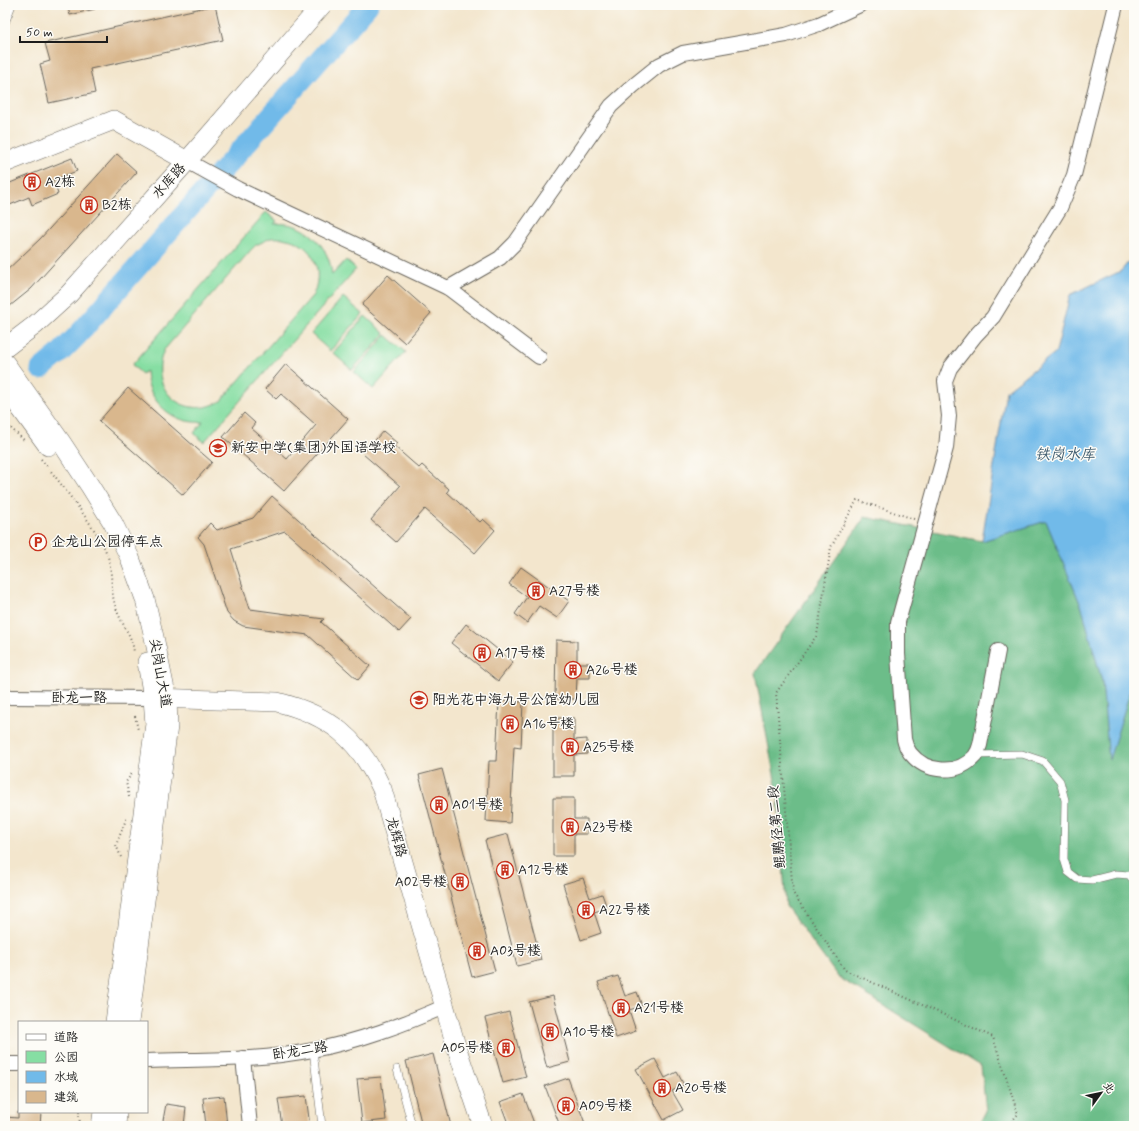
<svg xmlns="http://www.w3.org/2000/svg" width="1139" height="1131" viewBox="0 0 1139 1131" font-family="Mynerve,'LXGW WenKai TC',sans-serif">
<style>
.green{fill:#86dea3;stroke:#517d60;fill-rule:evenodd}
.forest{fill:#6cbd89;stroke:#446c52}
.water{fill:#71bae9;stroke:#466b82}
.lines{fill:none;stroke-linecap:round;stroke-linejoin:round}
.river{stroke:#71bae9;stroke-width:21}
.building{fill:#d9b78d}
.lane-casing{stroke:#67635a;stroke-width:8}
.street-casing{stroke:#67635a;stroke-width:16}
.secondary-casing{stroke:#67635a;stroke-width:20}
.path{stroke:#67635a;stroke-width:2;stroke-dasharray:1 3;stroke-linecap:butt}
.lane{stroke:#fff;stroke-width:7}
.street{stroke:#fff;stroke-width:14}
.secondary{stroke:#fff;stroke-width:19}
.labels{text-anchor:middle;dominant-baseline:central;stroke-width:3;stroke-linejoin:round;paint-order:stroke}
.street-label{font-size:14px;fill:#1c1c1c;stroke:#fdfcf7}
.poi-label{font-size:14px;fill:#1c1c1c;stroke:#fdfcf7;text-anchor:start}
.water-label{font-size:15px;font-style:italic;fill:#3e5b6e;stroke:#fdfcf7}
</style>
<rect width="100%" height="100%" fill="#fdfcf7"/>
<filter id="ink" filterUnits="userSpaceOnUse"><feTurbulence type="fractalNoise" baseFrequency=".025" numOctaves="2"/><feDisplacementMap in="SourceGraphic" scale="8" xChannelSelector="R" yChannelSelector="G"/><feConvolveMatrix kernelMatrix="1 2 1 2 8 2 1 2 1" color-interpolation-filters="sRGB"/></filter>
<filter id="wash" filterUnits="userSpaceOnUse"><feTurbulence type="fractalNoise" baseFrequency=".012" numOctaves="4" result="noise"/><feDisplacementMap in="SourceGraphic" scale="16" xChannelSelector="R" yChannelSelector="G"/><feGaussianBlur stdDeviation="0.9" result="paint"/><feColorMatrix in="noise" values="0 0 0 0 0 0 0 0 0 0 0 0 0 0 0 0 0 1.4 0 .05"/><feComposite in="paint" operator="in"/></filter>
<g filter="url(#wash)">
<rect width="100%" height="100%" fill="#f3e6cd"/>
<g class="green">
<path d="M 266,212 L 277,221 L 274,224 C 305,220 330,246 332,275 L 346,260 L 356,269 L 204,442 L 194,433 L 203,422 C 173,425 147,401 146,371 L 142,374 L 132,365 ZM 271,238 C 306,235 327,263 313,295 L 221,401 C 184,422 147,389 164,350 L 250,251 L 256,245 Z"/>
<polygon points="343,297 363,314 330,351 311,334"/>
<polygon points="365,316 385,334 352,370 333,353"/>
<polygon points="386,335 406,352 373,389 354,372"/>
</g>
<polygon class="forest" points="865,517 982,541 1046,521 1082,608 1102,681 1109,759 1134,679 1134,1126 978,1126 986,1111 981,1066 838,977 786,906 778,796 755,673"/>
<polygon class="water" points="1134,255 1134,679 1109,760 1102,681 1082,608 1046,521 982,541 1006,391 1056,352 1070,295 1121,271"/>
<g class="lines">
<polyline class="river" points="41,369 59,354 77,336 368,5"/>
</g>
<g id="blocks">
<g class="building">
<polygon points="67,5 95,5 95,9 70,15"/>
<polygon points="215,5 223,40 90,69 95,93 49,103 40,64 50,61 45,43"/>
<polygon points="117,154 137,172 31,289 5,310 5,272 40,239"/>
<polygon points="72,158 77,171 53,180 58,194 32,205 29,197 5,207 5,185"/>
<polygon points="388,275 431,313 405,343 362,305"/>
<polygon points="286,364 348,419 284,491 223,437 244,413 255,423 251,428 287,459 316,425 281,394 276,399 265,389"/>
<polygon points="128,388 212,462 183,495 99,421"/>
<polygon points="383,431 397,443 394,446 419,468 422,465 449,489 447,492 480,522 483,519 495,530 475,553 425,509 396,542 371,520 400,486 363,454"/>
<polygon points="272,496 411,619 399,632 285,531 231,549 250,609 324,619 321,622 370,666 358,680 308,635 243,626 234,621 227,613 204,544 198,537 210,523 217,530 253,518"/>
<polygon points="521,567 569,601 557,618 539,606 527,623 515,614 527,597 509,584"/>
<polygon points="466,624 513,662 498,681 451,643"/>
<polygon points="556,640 577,641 577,663 590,663 590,678 577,678 576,699 555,699"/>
<polygon points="499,701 523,702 521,748 514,747 510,823 486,821 489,761 496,761"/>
<polygon points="553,718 574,718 574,740 587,739 587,754 574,755 574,776 553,776"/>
<polygon points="442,769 495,971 472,977 419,775"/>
<polygon points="553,798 574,798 574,819 587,819 587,834 574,834 574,856 553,856"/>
<polygon points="508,834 541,960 517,966 485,840"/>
<polygon points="583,878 590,898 602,894 607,908 594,912 601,933 581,940 563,884"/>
<polygon points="618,976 625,996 637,992 642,1006 629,1010 636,1031 616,1038 598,982"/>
<polygon points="553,996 570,1062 547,1068 529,1002"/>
<polygon points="509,1012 526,1077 503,1083 485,1018"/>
<polygon points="433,1054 451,1126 422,1126 406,1061"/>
<polygon points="655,1059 665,1078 677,1072 684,1085 672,1091 683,1110 664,1120 636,1069"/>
<polygon points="381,1077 386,1120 362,1123 357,1079"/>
<polygon points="568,1078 586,1126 560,1126 545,1086"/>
<polygon points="523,1094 535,1126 509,1126 500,1102"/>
<polygon points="224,1096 227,1126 206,1126 203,1098"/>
<polygon points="306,1096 310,1126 282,1126 278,1099"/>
<polygon points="166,1104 186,1107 184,1126 162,1126"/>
<polygon points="18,1112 41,1112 40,1126 5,1126 5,1117 18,1118"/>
</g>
</g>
</g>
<g filter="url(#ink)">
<use href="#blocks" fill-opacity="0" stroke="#67635a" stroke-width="1"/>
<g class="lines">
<g class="lane-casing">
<g id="lane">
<polyline points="5,23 12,5"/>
<polyline points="976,755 1022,754 1043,761 1060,781 1065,800 1064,859 1068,872 1077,879 1092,880 1116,874 1129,875 1134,881"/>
<polyline points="313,1050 322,1126"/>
<polyline points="397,1069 412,1126"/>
</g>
</g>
<g class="street-casing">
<g id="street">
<polyline points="187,161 238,189 448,288 539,357"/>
<polyline points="448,288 500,258 515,243 611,106 633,86 659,65 683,53 786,35 819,24 860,5"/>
<path d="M 998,651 L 980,745 C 979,749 977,753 975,756 C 957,776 926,773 910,753 C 907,749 905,744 904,739 L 898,654 L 898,622 L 946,448 L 949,416 L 945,381 L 950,368 L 975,336 L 993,317 L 1060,208 L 1074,175 L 1116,5"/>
<polyline points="5,697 153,698"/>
<polyline points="243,1058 250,1126"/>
<path d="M 147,1061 C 202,1059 259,1061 313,1050 C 360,1041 402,1025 446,1006"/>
<polyline points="5,1064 19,1064"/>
</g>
</g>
<g class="secondary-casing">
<g id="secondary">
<polyline points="5,163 114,120 187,161"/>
<polyline points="5,348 35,325 69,294 187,161 322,5"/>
<polyline points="5,363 61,442 90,486 113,523 130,558 145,599 154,637 167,699 168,726 129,1022"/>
<polyline points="5,387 48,446"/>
<path d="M 154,698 L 277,702 C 330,715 359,739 382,789 L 456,1046 L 483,1126"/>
<polyline points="115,1022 155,724 153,698 147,662"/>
<polyline points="101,1126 103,1112"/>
<polyline points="116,1126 117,1112"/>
</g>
</g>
<g class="path">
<polyline points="5,423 25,441"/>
<path d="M 41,459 C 56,477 70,496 84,515 C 93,528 103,542 108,557 C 113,574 110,592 116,608 C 121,624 133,636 134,653"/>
<polyline points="914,519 857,500 831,547 817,635 776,693 793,893 845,970 993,1037 1018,1114 1008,1126"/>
<polyline points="135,716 138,730"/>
<polyline points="129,797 126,782 133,772"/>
<polyline points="121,857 116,845 127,817"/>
<polyline points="79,1112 80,1126"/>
</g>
<use href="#lane" class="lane"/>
<use href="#street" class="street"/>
<use href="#secondary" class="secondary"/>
</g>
</g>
<defs>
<g id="building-ring" transform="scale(0.9)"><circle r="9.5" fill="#fdfcf7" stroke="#c8321e" stroke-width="1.5"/><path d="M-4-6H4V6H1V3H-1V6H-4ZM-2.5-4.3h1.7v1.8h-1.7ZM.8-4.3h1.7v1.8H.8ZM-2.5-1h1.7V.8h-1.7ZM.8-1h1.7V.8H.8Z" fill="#c8321e"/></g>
<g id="school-ring" transform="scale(0.9)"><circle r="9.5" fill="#fdfcf7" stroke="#c8321e" stroke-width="1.5"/><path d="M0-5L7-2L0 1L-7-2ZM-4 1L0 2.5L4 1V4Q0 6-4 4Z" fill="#c8321e"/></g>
<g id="parking-ring" transform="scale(0.9)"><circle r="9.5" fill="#fdfcf7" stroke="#c8321e" stroke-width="1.5"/><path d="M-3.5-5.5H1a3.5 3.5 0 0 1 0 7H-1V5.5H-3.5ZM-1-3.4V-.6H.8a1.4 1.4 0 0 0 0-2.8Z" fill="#c8321e"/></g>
</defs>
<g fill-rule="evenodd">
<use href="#building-ring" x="32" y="182"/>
<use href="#building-ring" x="89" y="205"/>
<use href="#school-ring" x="218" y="448"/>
<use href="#parking-ring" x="38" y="542"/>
<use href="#building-ring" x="536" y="591"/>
<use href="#building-ring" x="482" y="653"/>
<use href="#building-ring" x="573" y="670"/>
<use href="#school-ring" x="419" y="700"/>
<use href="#building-ring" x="510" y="724"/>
<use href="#building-ring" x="570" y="747"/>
<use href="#building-ring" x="439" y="805"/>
<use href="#building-ring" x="570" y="827"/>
<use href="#building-ring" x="505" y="870"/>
<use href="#building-ring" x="460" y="882"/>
<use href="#building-ring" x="586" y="910"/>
<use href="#building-ring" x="477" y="951"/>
<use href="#building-ring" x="621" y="1008"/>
<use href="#building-ring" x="550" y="1032"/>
<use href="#building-ring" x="506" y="1048"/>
<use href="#building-ring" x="662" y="1088"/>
<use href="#building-ring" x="566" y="1106"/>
</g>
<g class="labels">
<g class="street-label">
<text transform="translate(169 181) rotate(-48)">水库路</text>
<text transform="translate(160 673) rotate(80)">尖岗山大道</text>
<text x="79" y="698">卧龙一路</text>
<text transform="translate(777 827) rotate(-95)">鲲鹏径第二段</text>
<text transform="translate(396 837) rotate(74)">龙辉路</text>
<text transform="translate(300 1051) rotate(-9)">卧龙二路</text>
</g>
<g class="poi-label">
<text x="45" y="182">A2栋</text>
<text x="102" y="205">B2栋</text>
<text x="231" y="448">新安中学(集团)外国语学校</text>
<text x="51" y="542">企龙山公园停车点</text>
<text x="549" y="591">A27号楼</text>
<text x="495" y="653">A17号楼</text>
<text x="586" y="670">A26号楼</text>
<text x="432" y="700">阳光花中海九号公馆幼儿园</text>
<text x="523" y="724">A16号楼</text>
<text x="583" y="747">A25号楼</text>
<text x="452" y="805">A01号楼</text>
<text x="583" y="827">A23号楼</text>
<text x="518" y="870">A12号楼</text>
<text x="447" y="882" text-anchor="end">A02号楼</text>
<text x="599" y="910">A22号楼</text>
<text x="490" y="951">A03号楼</text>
<text x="634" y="1008">A21号楼</text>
<text x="563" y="1032">A10号楼</text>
<text x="493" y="1048" text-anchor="end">A05号楼</text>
<text x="675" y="1088">A20号楼</text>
<text x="579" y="1106">A09号楼</text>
</g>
<g class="water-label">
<text x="1065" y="455">铁岗水库</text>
</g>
</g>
<rect width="1139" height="1131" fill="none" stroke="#fdfcf7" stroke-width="20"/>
<rect x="18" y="1021" width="130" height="92" fill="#fdfcf7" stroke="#a3a29f"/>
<rect x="26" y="1034" width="20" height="6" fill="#ffffff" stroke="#a3a29f"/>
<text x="54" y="1041" font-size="12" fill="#1c1c1c">道路</text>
<rect x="26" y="1051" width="20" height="12" fill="#86dea3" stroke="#a3a29f"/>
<text x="54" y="1061" font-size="12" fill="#1c1c1c">公园</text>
<rect x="26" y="1071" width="20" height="12" fill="#71bae9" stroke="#a3a29f"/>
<text x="54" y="1081" font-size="12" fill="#1c1c1c">水域</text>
<rect x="26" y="1091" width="20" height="12" fill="#d9b78d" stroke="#a3a29f"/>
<text x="54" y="1101" font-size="12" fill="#1c1c1c">建筑</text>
<g transform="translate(1101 1093) rotate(57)" stroke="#fdfcf7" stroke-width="3" paint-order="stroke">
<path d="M0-3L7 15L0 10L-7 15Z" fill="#1c1c1c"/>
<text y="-6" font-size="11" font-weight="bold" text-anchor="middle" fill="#1c1c1c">北</text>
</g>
<path d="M20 36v6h87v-6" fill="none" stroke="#1c1c1c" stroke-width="2"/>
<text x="26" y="36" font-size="12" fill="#1c1c1c" stroke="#fdfcf7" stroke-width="3" paint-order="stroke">50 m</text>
</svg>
